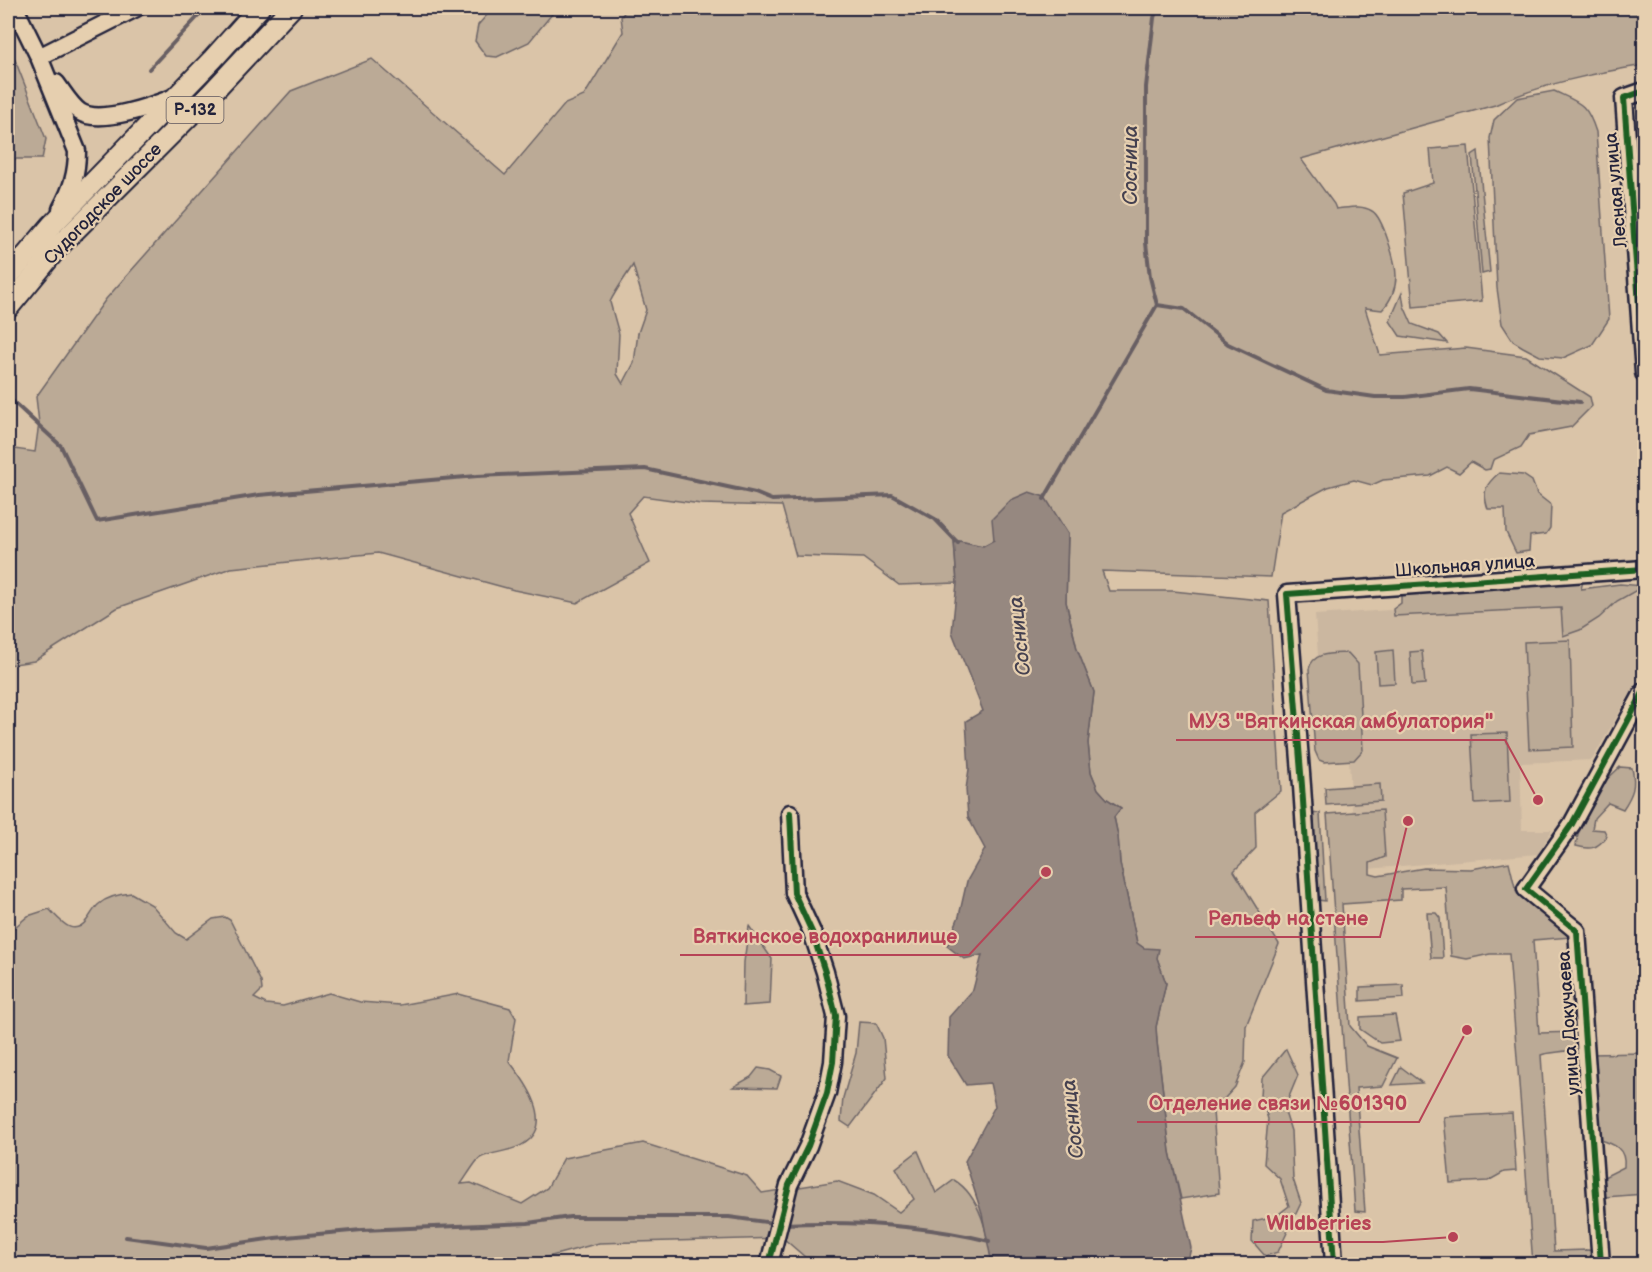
<svg xmlns="http://www.w3.org/2000/svg" width="1652" height="1272" viewBox="0 0 1652 1272" font-family="'Balsamiq Sans',sans-serif">
<style>
.built{fill:#cbb7a0}
.green{fill:#bbaa96;stroke:#6e6668;stroke-width:1.5;fill-rule:evenodd}
.water{fill:#968880;stroke:#685f64;stroke-width:1.5}
.lines{fill:none;stroke-linecap:round;stroke-linejoin:round}
.stream{stroke:#685f64;stroke-width:4}
.minor-casing{stroke:#22223b;stroke-width:21}
.major-casing{stroke:#22223b;stroke-width:24}
.minor{stroke:#e6cfaf;stroke-width:16}
.major{stroke:#e6cfaf;stroke-width:20}
.cycleway-casing{stroke:#e6cfaf;stroke-width:10}
.cycleway{stroke:#1b5e20;stroke-width:6}
.labels{text-anchor:middle;dominant-baseline:central;stroke-width:4.5;stroke-linejoin:round;paint-order:stroke}
.shield{fill:#e6cfaf;stroke:#5d565e;stroke-width:1.5}
.shield-label{font-size:16px;font-weight:bold;fill:#22223b}
.street-label{font-size:18px;fill:#22223b;stroke:#e6cfaf}
.water-label{font-size:20px;font-style:italic;fill:#454150;stroke:#e6cfaf}
.leader{fill:none;stroke:#b74356;stroke-width:2}
.callout-dot{fill:#b74356;stroke:#e6cfaf;stroke-width:2}
.callout-label{font-size:20px;text-anchor:middle;font-weight:bold;fill:#b74356;stroke:#e6cfaf;stroke-width:4.5;stroke-linejoin:round;paint-order:stroke}
</style>
<rect width="100%" height="100%" fill="#dac4a8"/>
<filter id="ink" filterUnits="userSpaceOnUse"><feTurbulence type="fractalNoise" baseFrequency=".0167" numOctaves="2"/><feDisplacementMap in="SourceGraphic" scale="12" xChannelSelector="R" yChannelSelector="G"/><feConvolveMatrix kernelMatrix="1 2 1 2 8 2 1 2 1" color-interpolation-filters="sRGB"/></filter>
<g filter="url(#ink)">
<polygon class="built" points="1644,593 1644,669 1592,760 1520,763 1522,830 1552,830 1538,854 1356,870 1349,761 1324,762 1319,760 1315,751 1309,669 1311,662 1318,655 1315,615"/>
<g class="green">
<polygon points="493,8 557,8 529,42 497,57 486,56 475,41 478,25"/>
<path d="M 627,8 L 1644,8 L 1644,65 C 1595,73 1541,84 1495,105 L 1301,159 L 1334,204 L 1336,209 C 1348,208 1361,204 1372,211 C 1383,217 1396,263 1396,276 C 1396,288 1391,301 1382,310 L 1365,308 L 1380,355 L 1466,348 L 1526,356 L 1590,397 L 1592,406 L 1571,427 L 1529,435 L 1521,447 L 1493,460 L 1490,469 L 1485,470 L 1471,462 L 1459,473 L 1447,467 L 1430,476 L 1383,480 L 1372,485 L 1354,480 L 1328,487 L 1281,512 L 1271,577 L 1102,571 L 1109,591 L 1173,591 L 1269,601 L 1281,791 L 1255,812 L 1256,848 L 1234,871 L 1279,944 L 1246,1026 L 1245,1062 L 1235,1087 L 1213,1111 L 1219,1193 L 1181,1199 L 1170,1152 L 1157,1042 L 1156,1027 L 1166,983 L 1157,958 L 1137,943 L 1120,863 L 1118,836 L 1114,817 L 1121,808 L 1107,799 L 1098,789 L 1091,772 L 1088,743 L 1094,692 L 1077,649 L 1066,602 L 1068,534 L 994,540 L 983,546 L 954,540 L 957,583 L 899,585 L 863,558 L 796,556 L 782,506 L 701,504 L 643,496 L 628,513 L 650,563 L 577,603 L 514,590 L 378,553 L 231,568 L 117,608 L 34,661 L 8,665 L 8,448 L 35,452 L 39,423 L 36,397 L 106,299 L 291,91 L 372,59 L 505,175 L 565,104 L 584,96 L 623,32 L 621,17 ZM 633,265 L 646,310 L 638,333 L 634,363 L 623,384 L 617,374 L 619,334 L 610,302 C 617,288 625,278 633,265 Z"/>
<polygon points="8,42 46,139 42,159 14,159 8,149"/>
<path d="M 1554,91 C 1580,103 1587,103 1596,132 L 1609,319 L 1592,345 L 1563,358 L 1540,356 L 1523,347 L 1513,341 L 1502,324 L 1497,288 L 1490,138 L 1494,120 L 1517,98 Z"/>
<polygon points="1468,146 1482,301 1413,307 1403,193 1433,183 1430,149"/>
<polygon points="1478,151 1490,272 1482,274 1472,155"/>
<polygon points="1402,293 1404,306 1412,324 1439,334 1447,343 1400,336 1390,321"/>
<path d="M 1499,473 L 1523,475 L 1532,481 L 1537,494 L 1551,505 L 1550,528 L 1546,534 L 1530,536 L 1529,551 L 1516,553 L 1506,532 L 1505,509 L 1488,509 C 1482,491 1485,485 1499,473 Z"/>
<polygon points="1583,581 1581,589 1620,584 1644,586 1617,601 1599,618 1580,630 1563,636 1561,608 1394,616 1393,609 1401,603 1401,590"/>
<polygon points="1570,640 1573,747 1529,749 1524,642"/>
<polygon points="1393,650 1395,683 1378,684 1376,652"/>
<polygon points="1422,651 1425,684 1412,685 1410,652"/>
<path d="M 1348,653 L 1358,664 L 1363,750 L 1354,760 L 1324,762 L 1319,760 L 1315,751 L 1309,669 C 1313,651 1333,654 1348,653 Z"/>
<polygon points="1507,733 1510,802 1475,804 1471,734"/>
<path d="M 1620,767 L 1632,768 C 1636,786 1633,794 1623,809 L 1608,803 L 1594,818 L 1592,829 L 1604,830 L 1607,836 C 1597,849 1591,850 1576,846 L 1578,834 L 1602,784 Z"/>
<polygon points="1380,784 1381,801 1326,805 1325,788"/>
<path d="M 1382,810 L 1385,857 L 1370,863 L 1370,874 L 1378,876 L 1424,868 L 1471,869 L 1509,862 L 1515,887 L 1572,937 L 1533,940 L 1539,1033 L 1580,1032 L 1580,1047 C 1568,1053 1555,1051 1541,1055 L 1554,1251 L 1588,1250 L 1595,1252 L 1595,1261 L 1533,1264 L 1509,954 L 1490,954 L 1467,959 L 1451,956 L 1446,887 L 1401,889 L 1401,900 L 1342,904 L 1350,1026 L 1367,1046 L 1397,1058 L 1383,1086 L 1356,1088 L 1365,1212 L 1355,1211 L 1327,814 Z"/>
<polygon points="1320,813 1325,901 1318,900 1310,814"/>
<path d="M 131,893 L 152,905 L 176,933 L 186,939 L 213,919 L 225,917 L 230,920 L 261,982 L 262,990 L 254,998 L 266,1004 L 283,1006 L 329,993 L 360,1002 L 400,1005 L 459,994 L 510,1008 L 516,1018 L 509,1061 C 525,1081 556,1123 525,1143 C 513,1152 494,1151 480,1158 C 476,1160 465,1179 461,1184 L 471,1183 L 522,1204 L 547,1188 L 564,1158 L 643,1143 L 747,1176 L 762,1193 L 837,1181 L 874,1195 L 899,1212 L 914,1199 L 896,1168 L 918,1151 L 936,1193 L 954,1180 C 981,1196 988,1236 992,1264 L 928,1264 L 924,1257 L 879,1262 L 805,1257 L 783,1238 L 599,1243 L 522,1264 L 8,1264 L 8,933 L 28,916 L 49,909 C 61,921 73,938 87,920 C 91,915 94,908 99,904 C 107,897 120,894 131,893 Z"/>
<polygon points="1427,913 1436,913 1440,918 1443,958 1431,958"/>
<polygon points="749,926 772,959 770,1004 743,1006 744,962"/>
<polygon points="1403,985 1404,998 1360,1001 1360,987"/>
<polygon points="1395,1015 1400,1041 1380,1043 1360,1029 1360,1017"/>
<polygon points="859,1022 876,1023 883,1038 887,1078 850,1127 841,1121 843,1098 856,1053"/>
<polygon points="1286,1049 1298,1075 1284,1109 1291,1131 1293,1179 1301,1203 1278,1252 1265,1256 1252,1241 1253,1221 1276,1216 1289,1206 1280,1179 1264,1164 1268,1119 1261,1097 1262,1078"/>
<path d="M 1644,1053 L 1644,1194 L 1605,1197 L 1600,1192 L 1600,1179 L 1624,1167 C 1626,1148 1614,1144 1598,1139 L 1591,1054 Z"/>
<polygon points="1401,1067 1422,1083 1392,1085"/>
<polygon points="758,1068 770,1070 781,1076 777,1088 733,1087 751,1077"/>
<polygon points="1512,1113 1516,1171 1504,1172 1488,1181 1450,1183 1444,1117"/>
</g>
<polygon class="water" points="1029,492 1045,497 1068,534 1066,602 1077,649 1094,692 1088,743 1091,772 1098,789 1107,799 1121,808 1114,817 1118,836 1120,863 1137,943 1144,948 1159,949 1157,958 1166,983 1156,1027 1157,1042 1170,1152 1191,1248 1187,1264 992,1264 982,1214 965,1161 995,1106 990,1083 966,1085 948,1056 949,1017 973,990 982,955 964,959 947,946 959,916 967,881 985,849 968,817 966,789 969,769 966,721 983,711 952,632 957,583 954,540 983,546 994,540 992,519 1011,500"/>
<g class="lines">
<g class="stream">
<polyline points="57,12 67,8"/>
<polyline points="149,69 206,8"/>
<polyline points="1157,305 1184,309 1228,344 1326,390 1375,397 1405,397 1469,389 1580,402"/>
<polyline points="8,397 61,446 97,521 259,495 477,476 645,469 755,493 772,500 892,495 935,519 958,543"/>
<polyline points="1044,499 1157,305 1150,277 1146,243 1146,87 1154,18 1157,8"/>
<path d="M 784,1224 C 852,1221 922,1225 989,1241"/>
<polyline points="126,1237 206,1248 275,1238 362,1230 528,1223 570,1217 729,1217 773,1223"/>
</g>
<g class="minor-casing">
<g id="minor">
<path d="M 15,8 L 39,57 L 77,151 C 77,173 72,189 61,209"/>
<polyline points="39,57 136,8"/>
<path d="M 56,83 C 63,92 70,105 80,112 C 100,125 155,105 175,97"/>
<polyline points="1644,91 1624,98 1644,373"/>
<polyline points="769,1264 789,1185 808,1146 827,1093 833,1062 836,1016 825,972 812,932 794,893 790,813"/>
<polyline points="1334,1264 1302,786 1287,594 1644,569"/>
<polyline points="1601,1264 1577,931 1526,889 1572,824 1644,691"/>
</g>
</g>
<g class="major-casing">
<g id="major">
<polyline points="8,277 52,225 213,59 259,8"/>
<polyline points="8,308 58,247 204,101 291,8"/>
</g>
</g>
<use href="#minor" class="minor"/>
<use href="#major" class="major"/>
<g class="cycleway-casing">
<g id="cycleway">
<polyline points="1644,91 1624,98 1644,373"/>
<polyline points="769,1264 789,1185 808,1146 827,1093 833,1062 836,1016 825,972 812,932 794,893 790,813"/>
<polyline points="1334,1264 1302,786 1287,594 1644,569"/>
<polyline points="1601,1264 1577,931 1526,889 1572,824 1644,691"/>
</g>
</g>
<use href="#cycleway" class="cycleway"/>
</g>
</g>
<g class="labels">
<rect class="shield" x="166.5" y="97" width="57" height="26" rx="4.5"/>
<g class="shield-label">
<text x="195" y="110">Р-132</text>
</g>
<g class="street-label">
<text transform="translate(1616 190) rotate(-95)">Лесная улица</text>
<text transform="translate(103 204) rotate(-46)">Судогодское шоссе</text>
<text transform="translate(1465 566) rotate(-4)">Школьная улица</text>
<text transform="translate(1569 1023) rotate(-94)">улица Докучаева</text>
</g>
<g class="water-label">
<text transform="translate(1131 165) rotate(-90)">Сосница</text>
<text transform="translate(1020 636) rotate(-96)">Сосница</text>
<text transform="translate(1073 1119) rotate(-96)">Сосница</text>
</g>
</g>
<path class="leader" d="M1538 800L1505 740H1176M1408 821L1380 937H1195M1046 872L969 955H680M1467 1030L1419 1122H1137M1453 1237L1383 1242H1254"/>
<g class="callout-dot">
<circle cx="1538" cy="800" r="6"/>
<circle cx="1408" cy="821" r="6"/>
<circle cx="1046" cy="872" r="6"/>
<circle cx="1467" cy="1030" r="6"/>
<circle cx="1453" cy="1237" r="6"/>
</g>
<g class="callout-label">
<text x="1341" y="728">МУЗ "Вяткинская амбулатория"</text>
<text x="1288" y="925">Рельеф на стене</text>
<text x="825" y="943">Вяткинское водохранилище</text>
<text x="1278" y="1110">Отделение связи №601390</text>
<text x="1319" y="1230">Wildberries</text>
</g>
<rect width="1652" height="1272" fill="none" stroke="#e6cfaf" stroke-width="30"/>
<rect x="15" y="15" width="1622" height="1242" fill="none" stroke="#22223b" stroke-width="2" filter="url(#ink)"/>
</svg>
